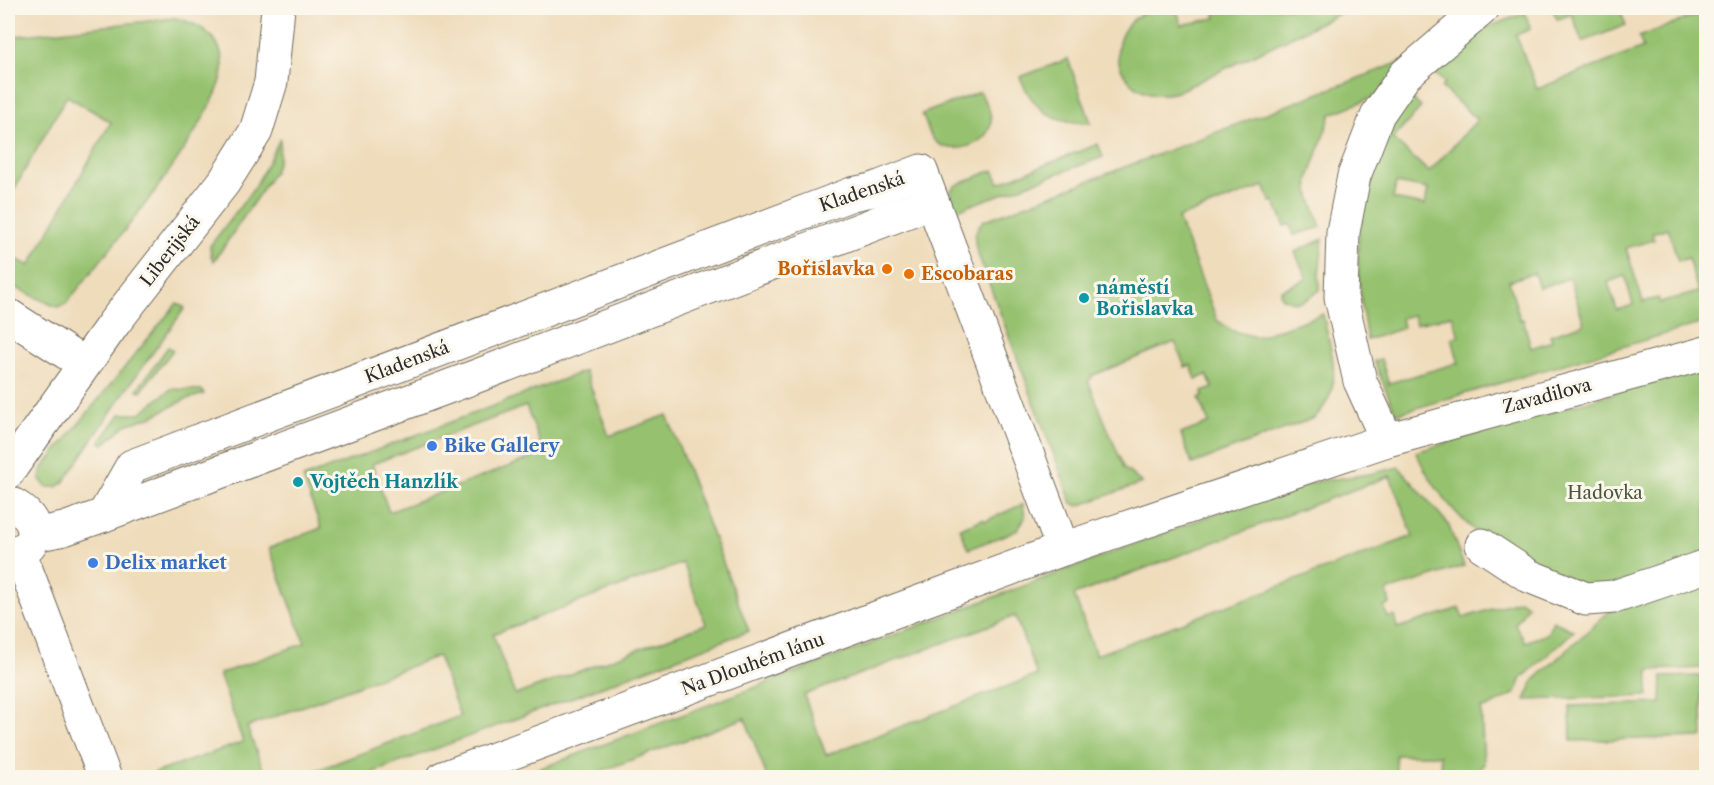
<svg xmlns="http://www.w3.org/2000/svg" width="1714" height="785" viewBox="0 0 1714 785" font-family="'Libre Caslon Text',serif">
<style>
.green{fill:#96c26f;stroke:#60764d;stroke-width:1.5;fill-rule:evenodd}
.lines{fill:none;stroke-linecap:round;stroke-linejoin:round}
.minor-casing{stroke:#70695d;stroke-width:35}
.minor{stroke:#fff;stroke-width:33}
.food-dot{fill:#e8710a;stroke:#fbf7ec;stroke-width:2}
.culture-dot{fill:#0f9aa8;stroke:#fbf7ec;stroke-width:2}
.shop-dot{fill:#3f7fe0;stroke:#fbf7ec;stroke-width:2}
.labels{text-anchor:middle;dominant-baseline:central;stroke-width:6;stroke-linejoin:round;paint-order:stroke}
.street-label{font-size:18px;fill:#2b2b2b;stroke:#fbf7ec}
.food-label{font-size:18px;font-weight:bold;fill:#c56008;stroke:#fbf7ec;text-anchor:end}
.culture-label{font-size:18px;font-weight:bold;fill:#0d838f;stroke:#fbf7ec;text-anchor:start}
.shop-label{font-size:18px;font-weight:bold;fill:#366cbe;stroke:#fbf7ec;text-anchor:start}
.park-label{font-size:18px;fill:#4b583f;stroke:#fbf7ec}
</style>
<rect width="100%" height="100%" fill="#fbf7ec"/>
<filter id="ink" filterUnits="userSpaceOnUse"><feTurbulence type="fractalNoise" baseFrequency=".0167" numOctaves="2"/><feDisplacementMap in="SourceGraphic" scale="12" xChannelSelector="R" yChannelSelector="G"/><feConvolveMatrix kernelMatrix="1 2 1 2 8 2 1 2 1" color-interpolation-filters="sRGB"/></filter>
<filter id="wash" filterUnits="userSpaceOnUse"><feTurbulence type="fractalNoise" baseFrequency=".008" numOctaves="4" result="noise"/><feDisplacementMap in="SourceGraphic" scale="24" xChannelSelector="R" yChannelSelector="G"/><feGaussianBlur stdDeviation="1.35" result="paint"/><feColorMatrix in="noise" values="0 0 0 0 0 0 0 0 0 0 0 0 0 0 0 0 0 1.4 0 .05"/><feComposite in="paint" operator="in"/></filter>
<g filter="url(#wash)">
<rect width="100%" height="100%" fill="#efdcbb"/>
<g class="green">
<path d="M 1156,8 L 1181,8 L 1177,9 L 1181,25 L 1216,18 L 1214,8 L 1351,8 L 1177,92 C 1115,108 1092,27 1156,8 Z"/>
<polygon points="1552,8 1619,8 1626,25 1582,42 1572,14 1557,19"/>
<path d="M 1706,11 L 1706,322 L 1396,414 L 1374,361 L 1381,359 L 1389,385 L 1390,383 L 1457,363 L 1459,364 L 1452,338 L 1459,336 L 1452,315 L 1416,324 L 1413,315 L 1401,318 L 1403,328 L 1367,340 C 1358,287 1352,232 1368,179 C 1377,149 1394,123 1411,98 L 1421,107 L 1393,139 L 1429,172 L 1477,120 L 1441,87 L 1445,83 L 1434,73 L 1459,48 L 1488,27 L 1525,13 L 1531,29 L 1516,35 L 1537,89 L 1643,48 L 1639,37 ZM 1396,183 L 1428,189 L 1425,205 L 1393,199 ZM 1668,228 L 1678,261 L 1688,258 L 1698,292 L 1660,303 L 1658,298 L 1643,302 L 1626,248 L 1654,240 L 1652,233 ZM 1534,273 L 1539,288 L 1570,278 L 1584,324 L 1550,335 L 1552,341 L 1531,348 L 1523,319 L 1520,320 L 1509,281 ZM 1625,276 L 1633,305 L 1617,310 L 1608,282 Z"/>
<path d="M 175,18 C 202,24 224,38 223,69 C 222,86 210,105 202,120 C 164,186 113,244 66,304 L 58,307 L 52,305 L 8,284 L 8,254 L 29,266 L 111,122 L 67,96 L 8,200 L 8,37 Z"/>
<path d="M 1068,59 L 1091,123 C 1054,123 1034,112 1020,77 Z"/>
<path d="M 1406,60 L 1376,96 L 1331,114 L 1308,181 L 1310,196 L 1321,227 L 1294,235 L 1290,224 L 1285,226 L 1274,201 L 1271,202 L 1264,186 L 1178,218 L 1217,320 L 1233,331 L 1252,336 L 1260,336 L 1323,314 C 1330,352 1347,387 1314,418 L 1192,464 L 1181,434 L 1209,423 L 1199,398 L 1203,396 L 1202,392 L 1213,388 L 1207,375 L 1196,379 L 1191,365 L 1185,367 L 1175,342 L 1091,376 L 1092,378 L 1088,381 L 1124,468 L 1142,483 L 1078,506 L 1072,503 L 976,249 C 974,237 974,230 983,221 Z"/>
<path d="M 980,92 C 984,100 991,110 991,118 C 993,145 950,158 934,140 C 928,133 926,122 922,114 Z"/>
<polygon points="280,139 279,158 274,172 214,261 211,256 210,246 255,187"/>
<polygon points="1098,144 1103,157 952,212 949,194 954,186 993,170 999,183"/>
<path d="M 1323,239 L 1319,275 L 1320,290 C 1304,302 1301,306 1282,298 L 1280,293 L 1282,292 L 1281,290 L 1307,279 L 1295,252 Z"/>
<polygon points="177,303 185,308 123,394 64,482 57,487 46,487 40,479 41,470"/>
<polygon points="168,347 173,350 141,391 137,390"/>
<path d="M 1706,366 L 1706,559 L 1593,590 L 1481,536 C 1454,514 1430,484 1416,452 Z"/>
<path d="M 585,371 L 609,436 L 667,415 L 749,631 L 361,777 L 299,777 L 460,716 L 438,656 L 247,727 L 266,777 L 143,777 L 243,742 L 219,674 L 305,643 L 269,548 L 321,528 L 303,478 ZM 526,406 L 544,453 L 389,512 L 372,464 ZM 683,563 L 706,624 L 515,695 L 493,634 Z"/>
<polygon points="171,389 202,390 204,394 184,400 153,416 126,425 104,444 100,442 120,414 139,414"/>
<path d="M 1399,467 L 1448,524 L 1464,566 L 1387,591 L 1390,604 L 1384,607 L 1388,618 L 1394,616 L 1397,628 L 1460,608 L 1463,618 L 1520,600 L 1528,606 L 1515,624 L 1525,642 L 1547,634 L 1553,621 L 1574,631 L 1522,678 L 1516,693 L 1487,708 L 1481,709 L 1484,764 L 1471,777 L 1441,777 L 1440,755 L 1396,755 L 1396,777 L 766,777 L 767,777 L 745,718 L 585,777 L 515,778 L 1259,497 L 1302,484 L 1369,474 ZM 1390,476 L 1413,536 L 1096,655 L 1074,595 ZM 1015,616 L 1037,675 L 826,755 L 804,695 Z"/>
<polygon points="1023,504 1025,518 1016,531 968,549 960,528 983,519 985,521"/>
<polygon points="1705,584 1706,590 1706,668 1649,670 1648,696 1525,700 1534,680 1612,609"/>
<polygon points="1701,676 1703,737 1571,741 1570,706 1661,703 1662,677"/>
</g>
</g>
<g filter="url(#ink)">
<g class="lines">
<g class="minor-casing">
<g id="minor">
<polyline points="8,315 84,364"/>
<polyline points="1387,440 1360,381 1341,297 1343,232 1354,176 1378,114 1405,75 1483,8"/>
<polyline points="8,472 114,323 224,182 256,131 271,82 278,8"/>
<path d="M 8,502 C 23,509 40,523 32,541 C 29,546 27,548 21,550"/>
<polyline points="104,515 132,466 852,194 872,190 921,171 1063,549"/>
<polyline points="34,535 64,529 104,515 469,379 932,202"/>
<polyline points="1482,545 1529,576 1586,599 1614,597 1706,566"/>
<polyline points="19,551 105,778"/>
<polyline points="443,778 1063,549 1387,440 1706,353"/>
</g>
</g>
<use href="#minor" class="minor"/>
</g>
</g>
<g class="food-dot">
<circle cx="887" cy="269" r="6"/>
<circle cx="909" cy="274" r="6"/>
</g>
<g class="culture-dot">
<circle cx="1084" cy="298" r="6"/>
<circle cx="298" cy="482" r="6"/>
</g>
<g class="shop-dot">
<circle cx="432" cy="446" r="6"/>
<circle cx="93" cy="563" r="6"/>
</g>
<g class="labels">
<g class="street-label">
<text transform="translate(862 192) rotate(-19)">Kladenská</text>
<text transform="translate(170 251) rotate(-52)">Liberijská</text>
<text transform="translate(407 362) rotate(-21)">Kladenská</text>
<text transform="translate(1547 396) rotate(-15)">Zavadilova</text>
<text transform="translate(753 664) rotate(-20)">Na Dlouhém lánu</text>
</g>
<g class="food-label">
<text x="875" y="269">Bořislavka</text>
<text x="921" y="274" text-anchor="start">Escobaras</text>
</g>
<g class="culture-label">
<text x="1096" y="288">náměstí<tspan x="1096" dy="21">Bořislavka</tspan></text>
<text x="310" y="482">Vojtěch Hanzlík</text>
</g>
<g class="shop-label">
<text x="444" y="446">Bike Gallery</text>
<text x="105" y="563">Delix market</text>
</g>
<g class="park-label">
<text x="1605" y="493">Hadovka</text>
</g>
</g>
<rect width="1714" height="785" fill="none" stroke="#fbf7ec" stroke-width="30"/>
</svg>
